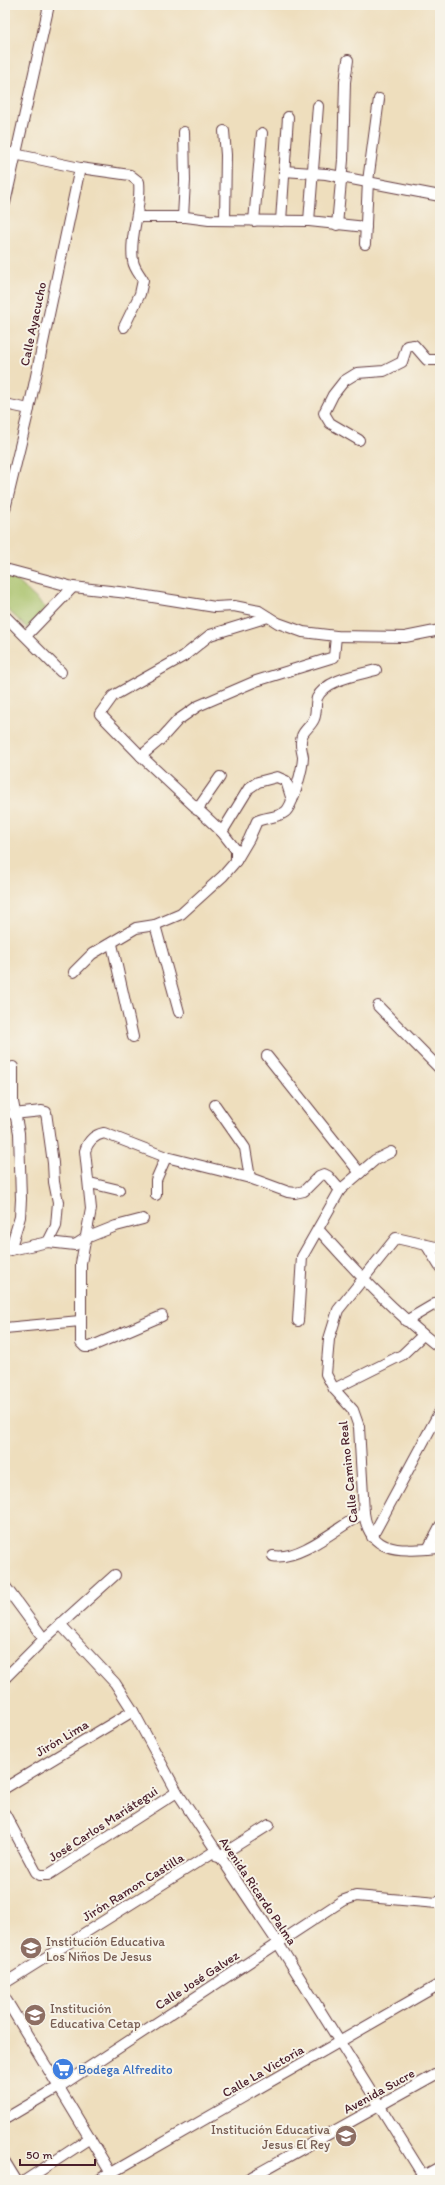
<svg xmlns="http://www.w3.org/2000/svg" width="445" height="2185" viewBox="0 0 445 2185" font-family="Itim,sans-serif">
<style>
.pitch{fill:#a6c066;stroke:#787048}
.lines{fill:none;stroke-linecap:round;stroke-linejoin:round}
.minor-casing{stroke:#633c41;stroke-width:12}
.major-casing{stroke:#633c41;stroke-width:14}
.minor{stroke:#fff;stroke-width:10}
.major{stroke:#fff;stroke-width:12}
.labels{text-anchor:middle;dominant-baseline:central;stroke-width:4;stroke-linejoin:round;paint-order:stroke}
.street-label{font-size:13px;fill:#4a1f2b;stroke:#f7f3e8}
.education-label{font-size:13px;fill:#785e54;stroke:#f7f3e8;text-anchor:start}
.shop-label{font-size:13px;fill:#366cbe;stroke:#f7f3e8;text-anchor:start}
</style>
<rect width="100%" height="100%" fill="#f7f3e8"/>
<filter id="ink" filterUnits="userSpaceOnUse"><feTurbulence type="fractalNoise" baseFrequency=".025" numOctaves="2"/><feDisplacementMap in="SourceGraphic" scale="8" xChannelSelector="R" yChannelSelector="G"/><feConvolveMatrix kernelMatrix="1 2 1 2 8 2 1 2 1" color-interpolation-filters="sRGB"/></filter>
<filter id="wash" filterUnits="userSpaceOnUse"><feTurbulence type="fractalNoise" baseFrequency=".012" numOctaves="4" result="noise"/><feDisplacementMap in="SourceGraphic" scale="16" xChannelSelector="R" yChannelSelector="G"/><feGaussianBlur stdDeviation="0.9" result="paint"/><feColorMatrix in="noise" values="0 0 0 0 0 0 0 0 0 0 0 0 0 0 0 0 0 1.4 0 .05"/><feComposite in="paint" operator="in"/></filter>
<g filter="url(#wash)">
<rect width="100%" height="100%" fill="#eedebd"/>
<polygon class="pitch" points="8,572 46,608 27,628 5,607 5,575"/>
</g>
<g filter="url(#ink)">
<g class="lines">
<g class="minor-casing">
<g id="minor">
<polyline points="224,131 226,155 225,220"/>
<path d="M 5,152 L 80,168 L 130,175 L 139,182 C 142,209 129,235 133,261 C 134,268 140,275 143,280 L 140,294 L 124,327"/>
<polyline points="284,171 326,174 440,196"/>
<polyline points="5,203 49,5"/>
<polyline points="138,217 186,217 209,220 309,221 366,227"/>
<polyline points="183,217 185,181 184,132"/>
<polyline points="254,221 262,133"/>
<polyline points="281,221 288,117"/>
<polyline points="309,221 318,106"/>
<polyline points="337,225 343,160 345,82 348,60"/>
<polyline points="365,244 368,181 379,99"/>
<polyline points="5,404 29,409"/>
<polyline points="359,440 330,423 324,413 333,395 344,381 357,373 384,371 402,362 407,346 414,345 427,360 440,360"/>
<polyline points="5,509 29,409 80,168"/>
<polyline points="5,569 73,587 128,593 215,607 234,606 259,611 278,623 303,632 336,636 405,637 440,630"/>
<polyline points="5,616 61,672"/>
<polyline points="26,636 73,587"/>
<polyline points="141,756 160,740 178,720 198,706 256,681 334,657 336,636"/>
<polyline points="197,810 220,777"/>
<polyline points="222,832 249,788 258,782 277,777 286,781 292,800"/>
<path d="M 236,861 L 249,839 L 257,821 C 266,817 277,818 285,812 C 293,806 303,767 303,757 C 302,750 299,744 302,736 C 304,730 311,726 314,719 C 317,712 315,704 317,698 C 326,679 358,675 376,670"/>
<polyline points="155,925 179,1012"/>
<polyline points="112,944 133,1037"/>
<polyline points="74,972 92,954 136,928 155,925 181,914 223,876 236,861 236,850 222,832 141,756 100,714 113,696 184,656 210,635 268,617"/>
<polyline points="378,1006 440,1069"/>
<polyline points="267,1056 360,1173"/>
<polyline points="215,1105 245,1148 250,1178"/>
<polyline points="13,1114 42,1111 46,1112 53,1163 54,1182 58,1202 56,1226 48,1242"/>
<polyline points="90,1183 119,1190"/>
<polyline points="156,1195 156,1180 166,1157"/>
<path d="M 318,1229 C 357,1273 394,1312 440,1348"/>
<polyline points="427,1246 440,1267"/>
<path d="M 440,1248 L 396,1238 L 338,1310 L 329,1339 L 326,1374 L 334,1389 L 353,1410 L 359,1427 L 364,1513 C 370,1557 405,1550 440,1548"/>
<polyline points="10,1250 20,1217 21,1199 19,1133 13,1102 13,1067"/>
<polyline points="6,1251 48,1242 75,1245 86,1238 116,1226 143,1219"/>
<path d="M 162,1316 L 90,1347 L 85,1347 L 81,1343 L 81,1263 L 91,1209 L 85,1151 C 88,1141 94,1135 104,1133 L 166,1157 L 250,1178 L 288,1192 L 295,1193 L 304,1191 L 319,1176 L 324,1174 L 328,1176 L 340,1190"/>
<polyline points="298,1321 302,1257 340,1190 375,1160 391,1152"/>
<polyline points="406,1321 440,1301"/>
<polyline points="5,1328 80,1321"/>
<polyline points="334,1389 402,1355 423,1335"/>
<polyline points="372,1537 440,1411"/>
<polyline points="428,1549 440,1526"/>
<path d="M 273,1556 C 301,1561 340,1525 364,1513"/>
<polyline points="5,1586 44,1639"/>
<polyline points="60,1624 115,1683 133,1711 177,1792 278,1943 426,2180"/>
<polyline points="5,1678 44,1639 115,1575"/>
<polyline points="5,1788 133,1711"/>
<polyline points="5,1814 36,1872 40,1875 48,1875 177,1792"/>
<polyline points="218,1857 269,1825"/>
<polyline points="5,1983 215,1851"/>
<polyline points="5,1998 115,2180"/>
<polyline points="5,2119 59,2087 342,1901 356,1896 437,1903 440,1901"/>
<polyline points="5,2162 16,2180"/>
<polyline points="26,2180 90,2138"/>
<polyline points="99,2180 440,1984"/>
<polyline points="246,2180 440,2072"/>
</g>
</g>
<g class="major-casing">
<polyline id="major" points="418,2180 440,2168"/>
</g>
<use href="#minor" class="minor"/>
<use href="#major" class="major"/>
</g>
</g>
<defs>
<g id="school-disc" transform="scale(1.15)"><circle r="9.5" fill="#8d6e63" stroke="#f7f3e8"/><path d="M0-5L7-2L0 1L-7-2ZM-4 1L0 2.5L4 1V4Q0 6-4 4Z" fill="#fff"/></g>
<g id="supermarket-disc" transform="scale(1.15)"><circle r="9.5" fill="#3f7fe0" stroke="#f7f3e8"/><path d="M-6-5.5h2.5l.6 2H6L4.5 2H-2.5L-4.4-4H-6ZM-1.5 3.2a1.3 1.3 0 1 0 .1 0ZM3 3.2a1.3 1.3 0 1 0 .1 0Z" fill="#fff"/></g>
</defs>
<g fill-rule="evenodd">
<use href="#school-disc" x="31" y="1948"/>
<use href="#school-disc" x="35" y="2015"/>
<use href="#supermarket-disc" x="63" y="2069"/>
<use href="#school-disc" x="346" y="2136"/>
</g>
<g class="labels">
<g class="street-label">
<text transform="translate(33 324) rotate(-78)">Calle Ayacucho</text>
<text transform="translate(348 1472) rotate(-96)">Calle Camino Real</text>
<text transform="translate(62 1738) rotate(-31)">Jirón Lima</text>
<text transform="translate(103 1824) rotate(-33)">José Carlos Mariátegui</text>
<text transform="translate(133 1887) rotate(-32)">Jirón Ramon Castilla</text>
<text transform="translate(258 1891) rotate(56)">Avenida Ricardo Palma</text>
<text transform="translate(197 1980) rotate(-33)">Calle José Galvez</text>
<text transform="translate(263 2071) rotate(-30)">Calle La Victoria</text>
<text transform="translate(379 2091) rotate(-29)">Avenida Sucre</text>
</g>
<g class="education-label">
<text x="46" y="1941">Institución Educativa<tspan x="46" dy="15">Los Niños De Jesus</tspan></text>
<text x="50" y="2008">Institución<tspan x="50" dy="15">Educativa Cetap</tspan></text>
<text x="330" y="2129" text-anchor="end">Institución Educativa<tspan x="330" dy="15">Jesus El Rey</tspan></text>
</g>
<g class="shop-label">
<text x="78" y="2069">Bodega Alfredito</text>
</g>
</g>
<rect width="445" height="2185" fill="none" stroke="#f7f3e8" stroke-width="20"/>
<path d="M20 2159v6h75v-6" fill="none" stroke="#4a1f2b" stroke-width="2"/>
<text x="26" y="2159" font-size="12" fill="#4a1f2b" stroke="#f7f3e8" stroke-width="3" paint-order="stroke">50 m</text>
</svg>
